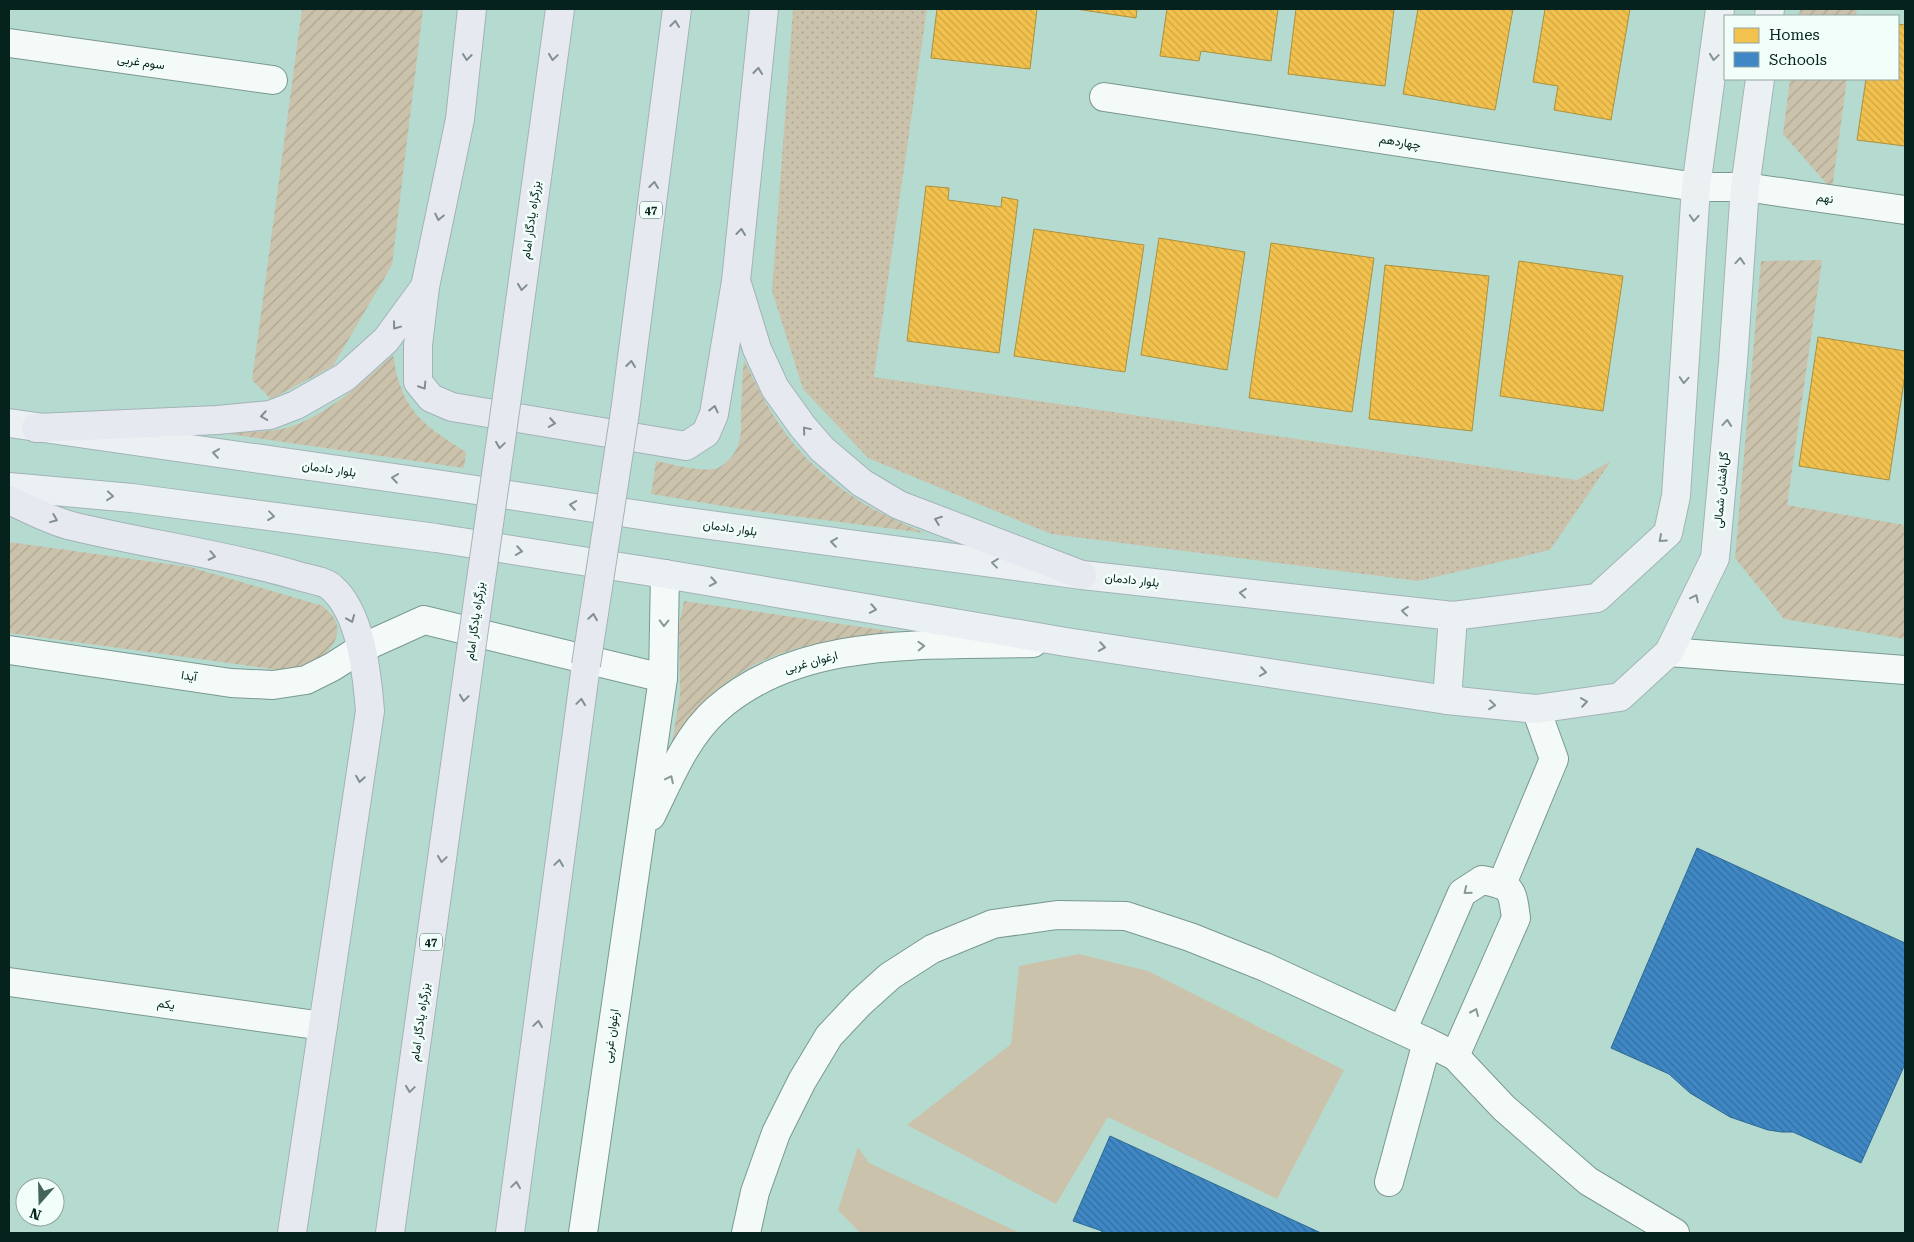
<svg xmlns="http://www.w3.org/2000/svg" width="1914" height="1242" viewBox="0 0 1914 1242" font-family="'Roboto Serif',Vazirmatn,serif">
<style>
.grass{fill:#cbc2ac}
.park{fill:url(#park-dots)}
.garden{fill:url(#garden-furrows)}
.homes{fill:url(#homes-back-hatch);stroke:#ab913f}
.schools{fill:url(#schools-back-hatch);stroke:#2e6992}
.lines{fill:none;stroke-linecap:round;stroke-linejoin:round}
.minor-casing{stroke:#7a9891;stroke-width:30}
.major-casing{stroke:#a2b3b7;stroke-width:30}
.highway-casing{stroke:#a2b3b7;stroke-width:30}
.minor{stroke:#f4faf8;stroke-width:28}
.major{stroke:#ebf0f3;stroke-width:28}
.highway{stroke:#e6e9f0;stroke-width:28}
.highway-bridge-casing{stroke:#a2b3b7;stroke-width:30;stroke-linecap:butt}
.highway-bridge{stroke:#e6e9f0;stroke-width:28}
.oneway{stroke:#818f91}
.oneway2{stroke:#849392}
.oneway3{stroke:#889995}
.labels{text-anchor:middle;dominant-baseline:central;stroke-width:5;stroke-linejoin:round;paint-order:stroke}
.shield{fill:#f1fefa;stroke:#4c645f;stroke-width:1}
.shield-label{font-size:11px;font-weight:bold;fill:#05221c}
.street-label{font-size:12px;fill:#05221c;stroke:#f1fefa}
</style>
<defs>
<pattern id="park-dots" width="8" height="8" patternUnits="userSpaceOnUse" patternTransform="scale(1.25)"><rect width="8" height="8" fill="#cbc2ac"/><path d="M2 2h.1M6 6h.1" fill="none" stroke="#ada693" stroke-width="1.8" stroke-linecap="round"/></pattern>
<pattern id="garden-furrows" width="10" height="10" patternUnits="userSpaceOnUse" patternTransform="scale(1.25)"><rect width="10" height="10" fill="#cbc2ac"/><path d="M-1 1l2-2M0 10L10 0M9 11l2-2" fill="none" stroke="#ada693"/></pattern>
<pattern id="homes-back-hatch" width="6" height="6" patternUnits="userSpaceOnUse" patternTransform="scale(1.25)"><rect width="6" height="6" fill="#f2c14e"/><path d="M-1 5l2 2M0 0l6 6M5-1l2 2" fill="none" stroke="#cea644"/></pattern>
<pattern id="schools-back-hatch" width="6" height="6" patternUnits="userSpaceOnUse" patternTransform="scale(1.25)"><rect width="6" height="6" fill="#3f88c5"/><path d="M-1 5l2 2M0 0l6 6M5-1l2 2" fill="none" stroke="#336f9f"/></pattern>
</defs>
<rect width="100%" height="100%" fill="#b5dbd1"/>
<g class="grass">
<polygon points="1079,954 1148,971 1344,1070 1277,1199 1108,1117 1056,1204 907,1125 1011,1044 1019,966"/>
<polygon points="858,1147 869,1163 1020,1233 860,1233 838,1210"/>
</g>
<polygon class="park" points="793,9 927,9 874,377 1577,480 1611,461 1550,550 1418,581 1051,534 868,458 803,389 772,291"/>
<g class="garden">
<polygon points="302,9 423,9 392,265 333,366 271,399 252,380"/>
<polygon points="1800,9 1857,9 1856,16 1799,16"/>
<polygon points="1790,79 1847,79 1832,190 1783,134"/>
<polygon points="1822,260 1787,505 1905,525 1905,639 1784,619 1735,558 1761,261"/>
<path d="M 393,355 C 395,365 396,375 400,385 C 411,419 438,434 466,452 L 464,468 L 222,433 C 240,432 259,432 276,430 C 318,424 363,382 393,355 Z"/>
<path d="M 744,360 C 754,380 764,402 777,421 C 802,460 841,493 883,514 C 896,521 911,527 925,533 L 747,510 L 651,494 L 656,461 C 672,464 702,473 718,468 C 727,464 735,454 738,445 C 742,435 741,422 741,410 C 742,393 742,377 744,360 Z"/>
<path d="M 9,542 L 190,567 L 323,606 C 326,610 331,613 334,618 C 346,639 324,658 306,665 C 298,668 288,669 279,670 L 9,633 Z"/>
<path d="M 684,601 L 910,634 C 842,637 761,644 711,697 C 705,704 700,712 696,720 C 687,734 678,748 669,762 L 680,694 L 679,625 Z"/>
</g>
<g class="homes">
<polygon points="937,9 1037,9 1030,69 931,58"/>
<polygon points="1076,9 1137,9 1136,18"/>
<polygon points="1167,9 1278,9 1271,61 1201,51 1199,61 1160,56"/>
<polygon points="1296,9 1394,9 1385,86 1288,74"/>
<polygon points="1418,9 1513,9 1495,110 1403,94"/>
<polygon points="1545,9 1630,9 1611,120 1554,110 1558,86 1533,82"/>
<polygon points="1898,24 1905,25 1905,146 1857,140 1866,79 1898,79"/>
<polygon points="926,186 949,188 948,200 1001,207 1002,197 1018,200 999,353 907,341"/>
<polygon points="1034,229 1144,245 1125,372 1014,356"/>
<polygon points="1159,238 1245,252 1227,370 1141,355"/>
<polygon points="1271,243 1374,258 1352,412 1249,398"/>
<polygon points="1519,261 1623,276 1603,411 1500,396"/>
<polygon points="1385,265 1489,276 1472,431 1369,419"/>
<polygon points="1818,337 1905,351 1905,375 1889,480 1799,466"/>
</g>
<g class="schools">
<polygon points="1697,848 1905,943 1905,1064 1861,1163 1793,1132 1782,1132 1768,1130 1730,1117 1690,1093 1669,1074 1611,1048"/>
<polygon points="1110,1136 1321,1233 1100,1233 1102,1231 1073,1221"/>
</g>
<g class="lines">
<g class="minor-casing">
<g id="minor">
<polyline points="9,43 273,80"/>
<polyline points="1104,97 1696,187 1745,187 1905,210"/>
<polyline points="9,650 231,683 273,685 306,680 332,667 362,648 424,620 663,678"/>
<polyline points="1669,652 1905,670"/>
<path d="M 651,816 C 669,780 685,738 716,710 C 799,635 929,646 1033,643"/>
<polyline points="1502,884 1554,759 1536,709"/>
<polyline points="9,982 323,1026"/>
<path d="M 1403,1029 L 1462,893 L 1482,880 C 1512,886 1512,888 1516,918 L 1455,1056"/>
<polyline points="1389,1182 1427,1042"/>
<polyline points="583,1233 663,678 665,574"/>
<polyline points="746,1233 755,1192 776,1133 802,1081 829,1036 860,1003 890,976 932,949 993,924 1057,915 1126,916 1190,937 1265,967 1427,1042 1455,1056 1504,1108 1588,1181 1675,1233"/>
</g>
</g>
<g class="major-casing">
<g id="major">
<polyline points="1769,16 1770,9"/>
<polyline points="9,423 443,485 673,520 879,548 1082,575 1453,616 1597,598 1668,533 1676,496 1696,187 1720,9"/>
<polyline points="9,487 132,498 436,538 665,574 1066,642 1447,700 1536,709 1620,697 1669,652 1715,558 1733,362 1745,187 1760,79"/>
<polyline points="1447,700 1453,616"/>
</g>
</g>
<g class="highway-casing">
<g id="highway">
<polyline points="472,9 460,119 425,287 418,345 418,382 431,398 452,407 686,446 706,433 714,414 736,281 764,9"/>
<polyline points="738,287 757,349 775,388 803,427 822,449 862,483 899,505 1082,575"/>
<polyline points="507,397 560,9"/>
<polyline points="625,412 677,9"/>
<polyline points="36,428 217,420 270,415 296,405 345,377 386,340 424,288"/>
<path d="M 9,500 C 29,509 51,521 72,526 C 146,544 222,554 295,575 C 304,578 325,581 331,587 C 361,612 367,674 370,711 L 292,1233"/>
<polyline points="390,1233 471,650"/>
<polyline points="510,1233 586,665"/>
</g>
</g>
<use href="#minor" class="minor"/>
<use href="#major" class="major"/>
<use href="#highway" class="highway"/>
<g class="highway-bridge-casing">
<g id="highway-bridge">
<polyline points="471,650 507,397"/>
<polyline points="586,665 625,412"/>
</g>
</g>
<use href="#highway-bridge" class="highway-bridge"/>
</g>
<defs><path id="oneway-chevron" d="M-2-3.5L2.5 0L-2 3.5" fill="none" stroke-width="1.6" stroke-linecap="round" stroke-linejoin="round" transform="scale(1.25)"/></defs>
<g class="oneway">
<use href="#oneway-chevron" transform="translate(675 24) rotate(-83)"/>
<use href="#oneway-chevron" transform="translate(467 57) rotate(97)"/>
<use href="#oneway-chevron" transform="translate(553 57) rotate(98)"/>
<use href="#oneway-chevron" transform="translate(758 71) rotate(-84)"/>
<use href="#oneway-chevron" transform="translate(654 185) rotate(-83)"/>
<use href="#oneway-chevron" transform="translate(439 217) rotate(102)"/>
<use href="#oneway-chevron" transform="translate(741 232) rotate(-84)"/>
<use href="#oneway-chevron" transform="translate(522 287) rotate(98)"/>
<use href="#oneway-chevron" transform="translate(396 326) rotate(127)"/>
<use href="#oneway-chevron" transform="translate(631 364) rotate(-83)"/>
<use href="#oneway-chevron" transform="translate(423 386) rotate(57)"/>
<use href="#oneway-chevron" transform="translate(714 409) rotate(-77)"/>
<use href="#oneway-chevron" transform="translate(264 416) rotate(171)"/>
<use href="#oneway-chevron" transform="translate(552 423) rotate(9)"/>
<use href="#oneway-chevron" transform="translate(806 430) rotate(-130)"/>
<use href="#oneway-chevron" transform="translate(500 445) rotate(98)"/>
<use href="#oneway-chevron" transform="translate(54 519) rotate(22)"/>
<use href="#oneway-chevron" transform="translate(938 520) rotate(-159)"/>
<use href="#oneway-chevron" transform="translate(212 556) rotate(12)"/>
<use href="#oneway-chevron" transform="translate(593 617) rotate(-81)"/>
<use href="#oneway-chevron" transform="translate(351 619) rotate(68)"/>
<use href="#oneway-chevron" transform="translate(464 698) rotate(98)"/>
<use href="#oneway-chevron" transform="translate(581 702) rotate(-82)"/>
<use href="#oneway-chevron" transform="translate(360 779) rotate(99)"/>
<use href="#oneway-chevron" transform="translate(442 859) rotate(98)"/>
<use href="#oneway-chevron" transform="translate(559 863) rotate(-82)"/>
<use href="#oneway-chevron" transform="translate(538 1024) rotate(-82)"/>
<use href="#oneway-chevron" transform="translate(410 1089) rotate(98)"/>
<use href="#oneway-chevron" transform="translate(516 1185) rotate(-82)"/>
</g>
<g class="oneway2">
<use href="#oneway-chevron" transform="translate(1714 57) rotate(98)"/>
<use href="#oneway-chevron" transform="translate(1694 218) rotate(94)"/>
<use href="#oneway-chevron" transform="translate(1740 261) rotate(-86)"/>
<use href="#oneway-chevron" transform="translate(1684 380) rotate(94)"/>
<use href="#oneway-chevron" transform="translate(1727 423) rotate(-85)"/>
<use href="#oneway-chevron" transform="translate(216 453) rotate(-172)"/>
<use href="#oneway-chevron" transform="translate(395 478) rotate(-172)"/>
<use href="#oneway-chevron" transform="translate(110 496) rotate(5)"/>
<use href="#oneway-chevron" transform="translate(573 505) rotate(-171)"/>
<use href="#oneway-chevron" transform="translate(271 516) rotate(7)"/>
<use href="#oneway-chevron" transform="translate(1662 539) rotate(138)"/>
<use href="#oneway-chevron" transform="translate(834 542) rotate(-172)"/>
<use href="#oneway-chevron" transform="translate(519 551) rotate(9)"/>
<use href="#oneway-chevron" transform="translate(995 563) rotate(-173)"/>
<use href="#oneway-chevron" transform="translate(713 582) rotate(10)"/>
<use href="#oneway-chevron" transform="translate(1243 593) rotate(-174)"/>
<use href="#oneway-chevron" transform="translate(1695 598) rotate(-64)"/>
<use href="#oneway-chevron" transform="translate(873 609) rotate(10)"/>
<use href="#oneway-chevron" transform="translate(1405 611) rotate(-174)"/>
<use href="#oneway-chevron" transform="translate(1102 647) rotate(9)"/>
<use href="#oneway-chevron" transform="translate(1263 672) rotate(9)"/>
<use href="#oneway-chevron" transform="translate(1584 702) rotate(-8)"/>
<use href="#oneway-chevron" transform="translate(1492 705) rotate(6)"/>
</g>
<g class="oneway3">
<use href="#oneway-chevron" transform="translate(664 623) rotate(91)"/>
<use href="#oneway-chevron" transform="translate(921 646) rotate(-2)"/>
<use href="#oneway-chevron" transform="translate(670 779) rotate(-64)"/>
<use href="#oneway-chevron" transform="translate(1467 891) rotate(141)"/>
<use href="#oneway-chevron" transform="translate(1475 1012) rotate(-66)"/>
</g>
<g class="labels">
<g class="shield">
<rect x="640" y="201.5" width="22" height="17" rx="4"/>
<rect x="420" y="933.5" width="22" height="17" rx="4"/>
</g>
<g class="shield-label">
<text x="651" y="210">47</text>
<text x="431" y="942">47</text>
</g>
<g class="street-label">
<text transform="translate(141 62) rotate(8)">سوم غربی</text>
<text transform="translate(1400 142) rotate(9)">چهاردهم</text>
<text transform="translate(1825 198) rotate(8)">نهم</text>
<text transform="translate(531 220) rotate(-82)">بزرگراه یادگار امام</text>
<text transform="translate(329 469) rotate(8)">بلوار دادمان</text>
<text transform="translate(1721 490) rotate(-85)">گل‌افشان شمالی</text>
<text transform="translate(730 528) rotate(8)">بلوار دادمان</text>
<text transform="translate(1132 580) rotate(6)">بلوار دادمان</text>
<text transform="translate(475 621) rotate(-82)">بزرگراه یادگار امام</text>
<text transform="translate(811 662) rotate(-15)">ارغوان غربی</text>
<text transform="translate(189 676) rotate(8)">آیدا</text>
<text transform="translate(166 1004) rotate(8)">یکم</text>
<text transform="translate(420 1022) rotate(-82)">بزرگراه یادگار امام</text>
<text transform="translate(611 1036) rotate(-82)">ارغوان غربی</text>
</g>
</g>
<rect width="1914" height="1242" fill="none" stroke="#05221c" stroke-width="20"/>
<rect x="1724" y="15" width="175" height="65" fill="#f1fefa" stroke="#93a6a1"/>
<rect x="1734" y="28" width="25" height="15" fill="#f2c14e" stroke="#93a6a1"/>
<text x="1769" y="40" font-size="15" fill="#05221c">Homes</text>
<rect x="1734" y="52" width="25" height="15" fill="#3f88c5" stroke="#93a6a1"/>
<text x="1769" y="65" font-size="15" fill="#05221c">Schools</text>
<g transform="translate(40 1202) rotate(200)"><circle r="24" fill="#f1fefa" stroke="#93a6a1"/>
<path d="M0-4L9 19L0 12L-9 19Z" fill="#43635b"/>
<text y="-8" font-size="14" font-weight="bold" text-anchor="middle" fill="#05221c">N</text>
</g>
</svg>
